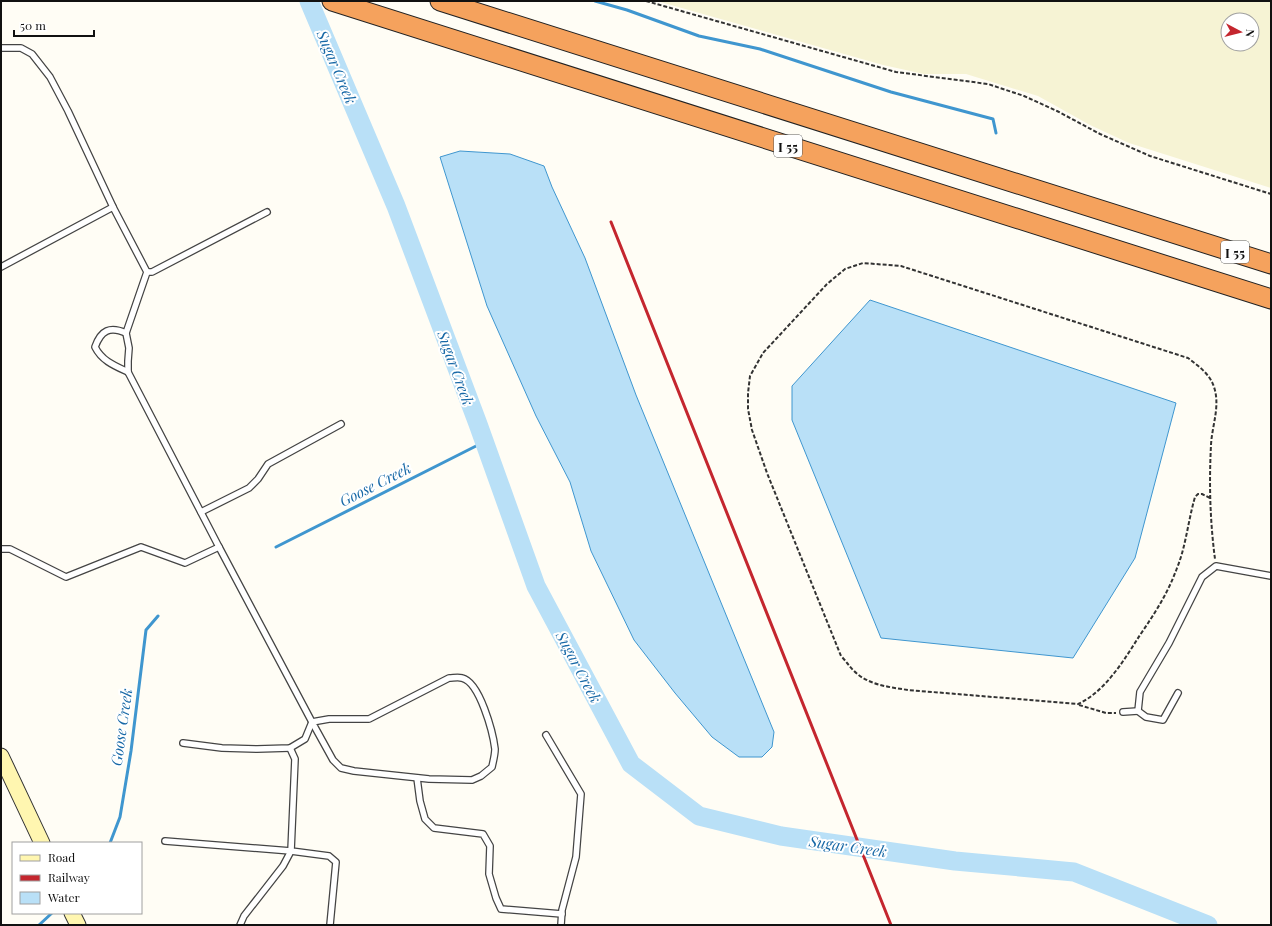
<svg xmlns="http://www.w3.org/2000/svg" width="1272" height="926" viewBox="0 0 1272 926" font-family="'Playfair Display',serif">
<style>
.farmland{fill:#f6f3d4;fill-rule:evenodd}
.water{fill:#b9e0f7;stroke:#3f96cf}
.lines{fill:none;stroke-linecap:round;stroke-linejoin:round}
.stream{stroke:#3f96cf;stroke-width:3}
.river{stroke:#b9e0f7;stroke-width:19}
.lane-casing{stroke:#444;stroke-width:8}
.secondary-casing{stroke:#333;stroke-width:17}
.highway-casing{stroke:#222;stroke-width:21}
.path{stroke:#333;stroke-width:2;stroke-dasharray:4 2;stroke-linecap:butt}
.lane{stroke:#fff;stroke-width:5.5}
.secondary{stroke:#fff6b0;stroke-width:15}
.highway{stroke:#f5a25d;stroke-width:19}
.rail{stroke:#c4262e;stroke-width:3}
.labels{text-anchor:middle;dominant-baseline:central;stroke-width:4;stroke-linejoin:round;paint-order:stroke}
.shield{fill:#fff;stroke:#585858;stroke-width:1}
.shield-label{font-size:13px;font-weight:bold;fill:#111}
.water-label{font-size:15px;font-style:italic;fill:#1768a6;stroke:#fff}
</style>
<rect width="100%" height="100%" fill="#fffdf5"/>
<path class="farmland" d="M 657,1 L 1271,1 L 1271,188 L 1129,143 L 1090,125 L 1038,96 L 966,74 L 924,74 L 883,65 ZM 1228,20 L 1252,20 L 1252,44 L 1228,44 Z"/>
<g class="water">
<polygon points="460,151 510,154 544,166 552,187 585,258 636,395 774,732 772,747 762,757 739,757 712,737 675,693 634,640 591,551 570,482 536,416 487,306 440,157"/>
<polygon points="870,300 1176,403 1135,558 1073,658 881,638 792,420 792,386"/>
</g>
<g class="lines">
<g class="stream">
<polyline points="595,1 627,10 699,36 760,49 891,92 993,119 996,133"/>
<polyline points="276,547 484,442"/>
<polyline points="110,843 120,817 131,751 146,630 158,616"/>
<polyline points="39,925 52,913"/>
</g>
<polyline class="river" points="309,1 396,206 478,424 536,586 631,764 699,816 781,836 955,861 1074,872 1208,925"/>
<g class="lane-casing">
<g id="lane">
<polyline points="1,48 21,48 32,54 50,77 68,111 113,207 147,272 126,333 129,348 128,361 128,372 219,547"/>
<polyline points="1,267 113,207"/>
<polyline points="147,272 152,272 267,212"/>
<path d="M 126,333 C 110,326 101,330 95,347 C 102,361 115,366 128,372"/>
<polyline points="201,512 249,488 258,479 268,464 341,424"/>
<path d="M 1,549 L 10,549 L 66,577 L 141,547 L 185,563 L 219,547 L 312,722 L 333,760 L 341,768 L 354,771 L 429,779 L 472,780 L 481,776 L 492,767 C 493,762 495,755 495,749 C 493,733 480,682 462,678 C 458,677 453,678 449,678 L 369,719 L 329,719 L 312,722"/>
<polyline points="1178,693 1163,720 1146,717 1138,711 1140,692 1169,643 1202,577 1216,566 1271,576"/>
<polyline points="1123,712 1138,711"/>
<polyline points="546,735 581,794 576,857 562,910 561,925"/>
<polyline points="183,743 222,748 257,749 290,748 305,739 312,722"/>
<polyline points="290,748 295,759 291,851 329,856 336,862 330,925"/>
<polyline points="417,778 420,801 425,819 434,828 483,834 490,846 489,874 496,898 501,909 562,914"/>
<polyline points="165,841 291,851 283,866 244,916 240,925"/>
</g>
</g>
<g class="secondary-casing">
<g id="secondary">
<polyline points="1,756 42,843"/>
<polyline points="72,913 78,925"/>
</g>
</g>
<g class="highway-casing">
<g id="highway">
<polyline points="332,1 1271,299"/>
<polyline points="440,1 1271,264"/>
</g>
</g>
<g class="path">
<polyline points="646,1 896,72 988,84 1024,96 1057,111 1100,134 1150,156 1271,194"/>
<path d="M 1210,498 L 1202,494 L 1198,494 L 1195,497 C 1188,521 1186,546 1177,568 C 1168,593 1155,613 1140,635 C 1124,660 1106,691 1078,704 L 908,690 C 889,687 868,685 854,671 C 849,666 846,661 841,656 L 767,473 L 752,430 L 748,409 L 748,393 L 750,376 L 763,353 L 827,284 L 845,269 L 863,263 L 901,266 L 1188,358 C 1197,365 1207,372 1212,382 C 1222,403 1212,424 1211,445 C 1209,483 1210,521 1215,559"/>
<polyline points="1079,705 1106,713 1116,713"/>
</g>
<use href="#lane" class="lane"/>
<use href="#secondary" class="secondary"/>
<use href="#highway" class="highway"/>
<polyline class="rail" points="611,222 891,925"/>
</g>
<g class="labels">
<g class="shield">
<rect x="774" y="135" width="28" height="22" rx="3"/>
<rect x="1221" y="241" width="28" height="22" rx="3"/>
</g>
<g class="shield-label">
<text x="788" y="146">I 55</text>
<text x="1235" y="252">I 55</text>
</g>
<g class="water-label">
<text transform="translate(337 67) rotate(67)">Sugar Creek</text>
<text transform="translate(456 368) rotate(70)">Sugar Creek</text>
<text transform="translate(375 484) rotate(-27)">Goose Creek</text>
<text transform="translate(579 667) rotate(62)">Sugar Creek</text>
<text transform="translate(121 727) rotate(-82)">Goose Creek</text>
<text transform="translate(848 846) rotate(8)">Sugar Creek</text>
</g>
</g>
<rect width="1272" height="926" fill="none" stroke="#111111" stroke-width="4"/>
<rect x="12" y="842" width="130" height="72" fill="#ffffff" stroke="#a0a0a0"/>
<rect x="20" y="855" width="20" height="6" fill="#fff6b0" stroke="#a0a0a0"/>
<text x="48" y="862" font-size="12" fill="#111111">Road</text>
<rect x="20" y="875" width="20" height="6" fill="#c4262e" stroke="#a0a0a0"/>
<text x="48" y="882" font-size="12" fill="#111111">Railway</text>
<rect x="20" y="892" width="20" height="12" fill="#b9e0f7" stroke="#a0a0a0"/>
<text x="48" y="902" font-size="12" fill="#111111">Water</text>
<g transform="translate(1240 32) rotate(97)"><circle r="19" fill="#ffffff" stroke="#a0a0a0"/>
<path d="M0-3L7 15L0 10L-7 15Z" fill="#c4262e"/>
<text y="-6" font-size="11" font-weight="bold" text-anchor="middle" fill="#111111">N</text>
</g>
<path d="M14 30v6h80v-6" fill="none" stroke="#111111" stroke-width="2"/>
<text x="20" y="30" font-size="12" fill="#111111" stroke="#ffffff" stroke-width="3" paint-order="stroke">50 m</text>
</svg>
